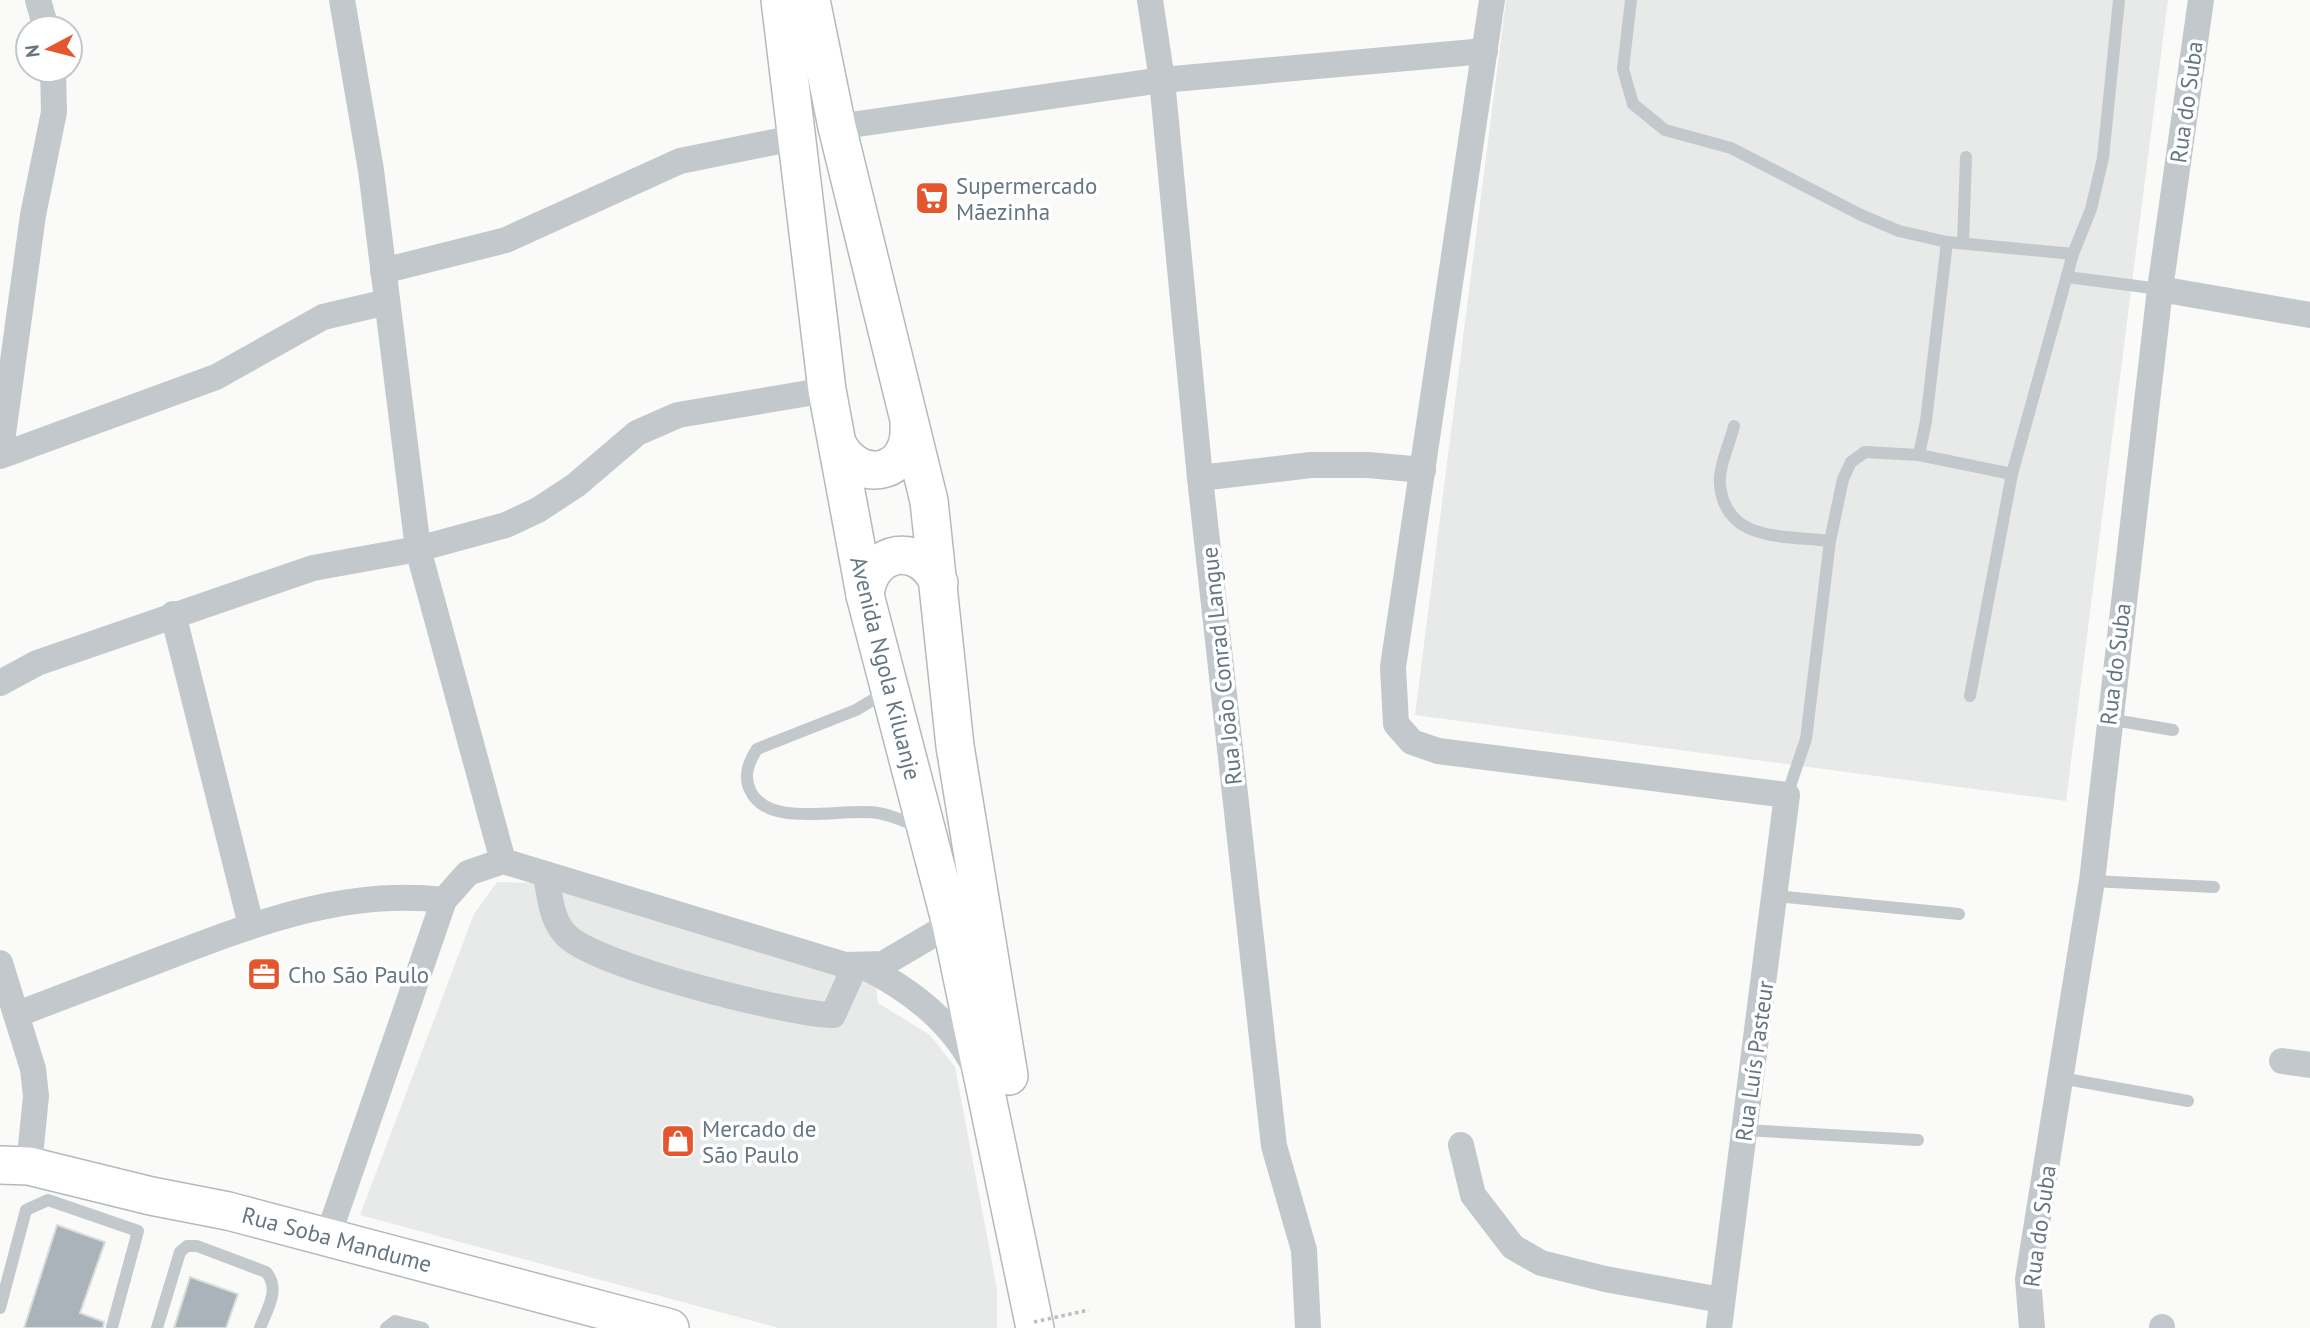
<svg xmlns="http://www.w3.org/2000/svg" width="2310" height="1328" viewBox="0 0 2310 1328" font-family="'PT Sans',sans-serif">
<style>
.built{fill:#e8e9e9}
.building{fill:#aab3b9;stroke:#dcdcda;stroke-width:2}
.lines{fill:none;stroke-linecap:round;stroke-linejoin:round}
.secondary-casing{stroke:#b3babf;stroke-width:40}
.lane{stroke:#c3c8cc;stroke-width:12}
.street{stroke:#c3c8cc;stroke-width:26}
.secondary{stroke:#fff;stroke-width:37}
.path-bridge{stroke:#bbbfc2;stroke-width:3.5;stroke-dasharray:3.5 3.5;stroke-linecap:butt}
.labels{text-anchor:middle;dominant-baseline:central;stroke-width:7;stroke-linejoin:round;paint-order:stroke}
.street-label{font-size:23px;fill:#657683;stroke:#fff}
.poi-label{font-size:23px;fill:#657683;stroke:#fff;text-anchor:start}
</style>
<rect width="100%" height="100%" fill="#fafaf8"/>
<g class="built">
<polygon points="1506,0 2168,0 2066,801 1415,715"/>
<polygon points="497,882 538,883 875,977 878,1003 930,1035 955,1067 997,1289 997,1328 779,1328 360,1215 474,914"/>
</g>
<g class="building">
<polygon points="57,1225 105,1242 80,1313 104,1322 103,1328 24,1328"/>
<polygon points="190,1277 238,1294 226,1328 174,1328"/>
</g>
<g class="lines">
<g class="secondary-casing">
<g id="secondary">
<polyline points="780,0 827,390 852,524 865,595 951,924 1035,1328"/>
<polyline points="811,0 837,127 929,501 955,746 1009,1076"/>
<path d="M 839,447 C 862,486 912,473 909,426"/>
<path d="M 865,595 C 870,548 920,541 939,583"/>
<polyline points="0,1165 29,1166 151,1196 228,1211 670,1328"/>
</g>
</g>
<g class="lane">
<polyline points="1631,0 1623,69 1633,104 1665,130 1731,148 1861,215 1899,231 1947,242 2073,254"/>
<polyline points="1963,243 1966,157"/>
<polyline points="2067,277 2160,289"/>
<path d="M 1734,426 C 1730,443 1718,468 1720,485 C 1726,543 1785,535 1830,541"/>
<polyline points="1919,455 1926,421 1947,242"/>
<path d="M 886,692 L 856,710 L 757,749 C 749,762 743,775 750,790 C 768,830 843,807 878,813 C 892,815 906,822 919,827"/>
<polyline points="1970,696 2012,474 2073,254 2091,209 2103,158 2119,0"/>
<polyline points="2108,719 2173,730"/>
<polyline points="1787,795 1806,739 1830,541 1843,479 1851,462 1865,452 1919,455 2012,474"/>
<polyline points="2092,881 2214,887"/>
<polyline points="1775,896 1959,914"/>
<polyline points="2061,1078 2188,1101"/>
<polyline points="1745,1130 1918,1140"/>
<polyline points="0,1308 26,1210 48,1200 138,1231 112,1327"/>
<path d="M 157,1328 L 180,1252 L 187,1246 L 197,1246 L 266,1272 C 281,1289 267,1309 260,1328"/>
<polyline points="386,1328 395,1321 423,1328"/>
</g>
<g class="street">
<polyline points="38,0 46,28"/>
<polyline points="342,0 371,170 418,549 503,861"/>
<polyline points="1150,0 1162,80 1200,478 1274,1146 1304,1250 1308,1328"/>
<polyline points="1492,0 1393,667 1396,724 1412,742 1438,751 1787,795 1719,1328"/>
<polyline points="53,70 54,112 33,215 0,456 216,377 323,317 387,302"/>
<polyline points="837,127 1162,80 1485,51"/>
<polyline points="383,271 506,240 680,161 799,137"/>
<polyline points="2160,289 2310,315"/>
<polyline points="1200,478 1311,465 1368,465 1423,470"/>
<polyline points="173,614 251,925"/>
<polyline points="0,683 37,663 313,568 418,549 506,525 538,510 576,485 637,433 678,415 827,390"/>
<path d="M 546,876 C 550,896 551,921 567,936 C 598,966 787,1014 833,1015 L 855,966"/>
<polyline points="0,963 33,1069 36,1096 29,1166"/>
<path d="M 865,967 C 909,989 952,1022 975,1068"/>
<path d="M 18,1014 C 67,995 117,976 167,957 C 256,923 347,888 444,900"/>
<polyline points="2282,1061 2310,1065"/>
<polyline points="1461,1145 1473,1195 1513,1247 1541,1263 1605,1279 1721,1300"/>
<polyline points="328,1236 444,900 468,873 503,861 845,965 883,964 951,924"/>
<polyline points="2162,1327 2162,1328"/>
<polyline points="2032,1328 2028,1279 2092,881 2160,289 2201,0"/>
</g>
<use href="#secondary" class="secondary"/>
<polyline class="path-bridge" points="1034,1322 1089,1310"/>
</g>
<defs>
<g id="supermarket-square" transform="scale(1.75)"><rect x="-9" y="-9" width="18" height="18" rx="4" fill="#e4572e" stroke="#fff"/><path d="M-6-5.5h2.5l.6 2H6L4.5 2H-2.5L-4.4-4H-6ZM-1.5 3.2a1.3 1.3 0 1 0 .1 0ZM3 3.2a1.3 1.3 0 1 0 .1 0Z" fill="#fff"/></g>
<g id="office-square" transform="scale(1.75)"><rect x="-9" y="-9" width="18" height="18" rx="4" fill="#e4572e" stroke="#fff"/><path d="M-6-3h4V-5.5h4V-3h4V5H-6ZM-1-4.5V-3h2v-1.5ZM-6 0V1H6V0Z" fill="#fff"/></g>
<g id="shop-square" transform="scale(1.75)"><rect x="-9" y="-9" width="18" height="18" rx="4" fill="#e4572e" stroke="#fff"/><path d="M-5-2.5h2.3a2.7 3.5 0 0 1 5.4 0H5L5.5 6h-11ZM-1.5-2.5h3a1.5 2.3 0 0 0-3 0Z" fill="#fff"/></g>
</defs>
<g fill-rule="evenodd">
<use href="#supermarket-square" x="932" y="198"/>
<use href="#office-square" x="264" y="974"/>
<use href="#shop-square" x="678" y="1141"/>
</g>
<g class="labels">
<g class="street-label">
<text transform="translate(2186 102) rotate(-82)">Rua do Suba</text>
<text transform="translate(2115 664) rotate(-83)">Rua do Suba</text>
<text transform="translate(1221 666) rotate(-96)">Rua João Conrad Langue</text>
<text transform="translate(886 668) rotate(76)">Avenida Ngola Kiluanje</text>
<text transform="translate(1754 1061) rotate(-82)">Rua Luís Pasteur</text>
<text transform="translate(2039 1226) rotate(-82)">Rua do Suba</text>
<text transform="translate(337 1239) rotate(15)">Rua Soba Mandume</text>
</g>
<g class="poi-label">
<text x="956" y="185">Supermercado<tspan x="956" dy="26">Mãezinha</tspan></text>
<text x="288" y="974">Cho São Paulo</text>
<text x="702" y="1128">Mercado de<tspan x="702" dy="26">São Paulo</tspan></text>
</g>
</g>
<g transform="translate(49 49) rotate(263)"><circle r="33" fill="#ffffff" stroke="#c1c8cd" stroke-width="2"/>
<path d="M0-5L12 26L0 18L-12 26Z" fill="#e4572e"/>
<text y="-10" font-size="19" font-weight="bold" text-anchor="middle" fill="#657683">N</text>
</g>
</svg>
